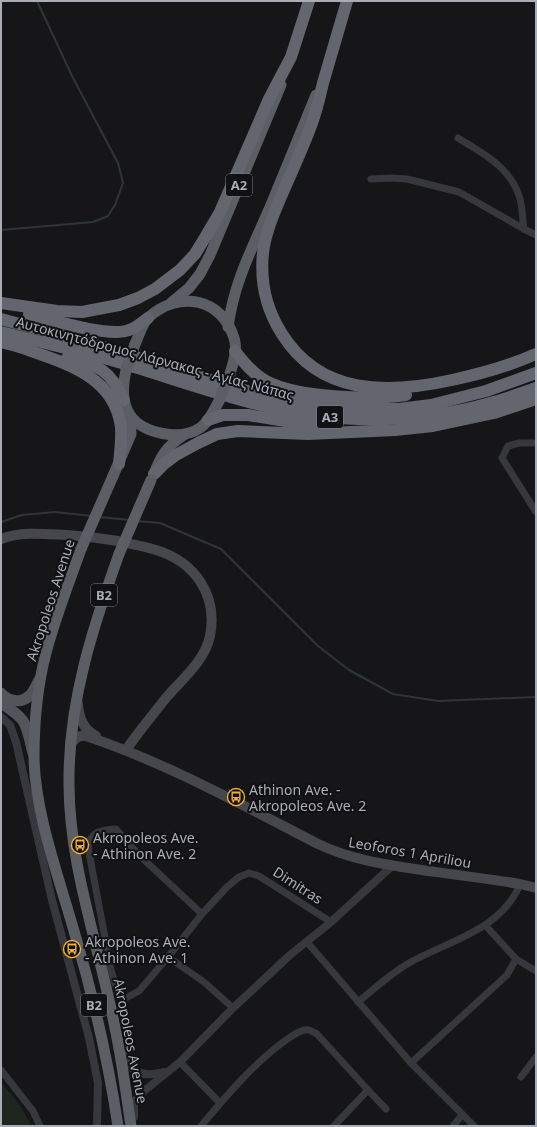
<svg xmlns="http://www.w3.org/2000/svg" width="537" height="1127" viewBox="0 0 537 1127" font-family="'Noto Sans',sans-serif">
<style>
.green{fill:#1e261f}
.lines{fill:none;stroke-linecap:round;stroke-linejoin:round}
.stream{stroke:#2c353c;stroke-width:2}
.minor{stroke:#37383d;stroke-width:7}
.tertiary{stroke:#37383d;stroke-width:8}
.secondary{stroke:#45474d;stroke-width:10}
.primary{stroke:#53555c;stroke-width:11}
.trunk{stroke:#5b5e65;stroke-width:11}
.motorway{stroke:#63666e;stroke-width:12}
.trunk-bridge{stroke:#5b5e65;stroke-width:11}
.labels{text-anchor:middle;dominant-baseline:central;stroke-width:4;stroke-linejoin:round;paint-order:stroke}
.shield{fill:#111113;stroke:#7b7e86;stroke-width:1}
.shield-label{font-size:13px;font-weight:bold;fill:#a8adb8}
.street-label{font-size:14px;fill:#a8adb8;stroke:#111113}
.poi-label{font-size:14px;fill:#a8adb8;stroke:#111113;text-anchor:start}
</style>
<rect width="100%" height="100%" fill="#161618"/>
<path class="green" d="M 1,1083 C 14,1096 24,1110 31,1126 L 1,1126 Z"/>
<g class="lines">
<g class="stream">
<polyline points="1,230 93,222 108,216 115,205 123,183 118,163 73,78 37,1"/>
<polyline points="99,517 130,520"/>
<polyline points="136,521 160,523 221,549 318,646 349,670 393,694 438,701 536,697"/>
<polyline points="1,522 22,515 55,512 92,516"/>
<polyline points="1,580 1,579"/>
</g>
<g class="minor">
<path d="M 458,138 C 481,152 508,166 518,193 C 523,203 522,218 524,229"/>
<polyline points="371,179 391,178 407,179 459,192 524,229 536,235"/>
<polyline points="536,443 519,443 508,446 502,458 536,512"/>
<path d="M 202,914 L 139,855 L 116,829 C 101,830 91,831 88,847 L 111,970 L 118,993 L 120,996 L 124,999 L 139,991 L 168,957 L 202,914 L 227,887 L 239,877 L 249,873 L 259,876 L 331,922"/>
<polyline points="485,925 516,959 536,971"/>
<polyline points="307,942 411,1063 474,1126"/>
<polyline points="168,957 204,982 233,1008"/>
<path d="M 358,1002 C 374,989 390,974 409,963 C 448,941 502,930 520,884"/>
<polyline points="180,1062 220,1103"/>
<polyline points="411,1063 507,975 516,959"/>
<polyline points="1,1070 33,1111 40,1126"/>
<polyline points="521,1077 536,1057"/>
<path d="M 201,1126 C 227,1095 254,1063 286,1040 C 292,1036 298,1031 305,1030 C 310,1029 313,1032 317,1034 L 368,1090 L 386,1109"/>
<polyline points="334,1126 368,1090"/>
<polyline points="453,1126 462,1115"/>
</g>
<g class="tertiary">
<polyline points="1,717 10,725 16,742 52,900 89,1038 98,1083 97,1126"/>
<path d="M 123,1053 C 130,1075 145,1077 165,1072"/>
<polyline points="134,1117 134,1104 137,1098 144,1091 180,1062 233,1008 290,955 331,922 392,866"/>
</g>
<g class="secondary">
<path d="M 1,539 C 22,531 45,534 67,535 C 84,536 101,538 118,541 C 130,544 144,546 156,550 C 195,562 218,595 210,636 C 205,661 181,680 165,699 C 152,716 138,732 126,750"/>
<path d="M 78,704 C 79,718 83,729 96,736"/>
<path d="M 70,747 C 73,739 78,735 86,736 C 167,763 242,805 318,844 C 354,861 389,865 428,871 C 458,875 489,879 520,884 L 536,888"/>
</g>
<g class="primary">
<path d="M 1,693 C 8,701 21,704 29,696 C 34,692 36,685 39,680"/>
<path d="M 1,703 C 29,721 25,723 33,753"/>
</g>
<g class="trunk">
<polyline points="171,303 189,288 200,274 210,255 281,85"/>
<path d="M 228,327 C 234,281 253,247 271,205 C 286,169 301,131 316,95"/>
<path d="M 135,344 C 139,336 142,323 149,317 C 179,290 222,298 234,338 C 238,350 233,363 230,374"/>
<path d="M 126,370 C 123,385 121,401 130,415 C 143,434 181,441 200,428 C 209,422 214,410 219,401"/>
<path d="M 154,474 C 161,455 167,446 184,435"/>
<polyline points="113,476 131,434 130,415"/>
<path d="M 81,549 C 69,583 55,618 46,653 C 37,687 34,722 34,758 C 35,813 59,878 74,931 C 93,995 108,1060 118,1126"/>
<path d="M 119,554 C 93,627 69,700 69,779 C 68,864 99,945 115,1028 C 122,1060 126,1093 131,1126"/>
</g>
<g class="motorway">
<path d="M 347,1 C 339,28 331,56 323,83 C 320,96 317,110 312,123 C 303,148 291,173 280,199 C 273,216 265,234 263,253 C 260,282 266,309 282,334 C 321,396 388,394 452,380 C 480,374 509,366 536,354"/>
<polyline points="1,303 57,311 82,312 119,305 138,298 155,289 180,270 195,254 206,236 220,212 269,99 291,57 309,1"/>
<path d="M 29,314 C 52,320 109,338 129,330 C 136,328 142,322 148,318"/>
<polyline points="1,319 93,344 263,396 319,406 358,409 399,409 431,405 486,391 536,373"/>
<path d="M 1,332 C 40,342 79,351 118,362 C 196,385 277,418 358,419 C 401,420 449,415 490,403 C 506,399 521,393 536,388"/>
<polyline points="1,342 24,348"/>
<path d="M 17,346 C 60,362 114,373 121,427 C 122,440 120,452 119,464"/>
<path d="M 235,351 C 244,363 253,374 266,381 C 298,398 370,400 406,395"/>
<path d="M 67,358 C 99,365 110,370 124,400"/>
<polyline points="208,420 223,415 248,415 322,427"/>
<polyline points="154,474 164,464 176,455 198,443 217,434 238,431 308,434 395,430 433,426 494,413 536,399"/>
</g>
<g class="trunk-bridge">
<polyline points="126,370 135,344"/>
<polyline points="219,401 230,374"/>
<polyline points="81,549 113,476"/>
<polyline points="119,554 151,480"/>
</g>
</g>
<defs>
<g id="bus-ring" transform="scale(0.9)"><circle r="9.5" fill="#111113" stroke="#f2b134" stroke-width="1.5"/><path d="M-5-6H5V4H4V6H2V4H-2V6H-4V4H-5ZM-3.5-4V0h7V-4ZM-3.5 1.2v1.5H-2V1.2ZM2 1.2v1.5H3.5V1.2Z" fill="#f2b134"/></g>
</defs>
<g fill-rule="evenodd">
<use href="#bus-ring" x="236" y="797"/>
<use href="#bus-ring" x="80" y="845"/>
<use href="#bus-ring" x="72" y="949"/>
</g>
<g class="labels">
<g class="shield">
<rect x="226" y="174" width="26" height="22" rx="3"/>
<rect x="317" y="406" width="26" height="22" rx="3"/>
<rect x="91" y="584" width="26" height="22" rx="3"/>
<rect x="81" y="994" width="26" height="22" rx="3"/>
</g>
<g class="shield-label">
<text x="239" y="185">A2</text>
<text x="330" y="417">A3</text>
<text x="104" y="595">B2</text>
<text x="94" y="1005">B2</text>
</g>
<g class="street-label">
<text transform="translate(155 358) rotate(15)">Αυτοκινητόδρομος Λάρνακας - Αγίας Νάπας</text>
<text transform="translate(50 600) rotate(-72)">Akropoleos Avenue</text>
<text transform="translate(410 852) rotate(10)">Leoforos 1 Apriliou</text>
<text transform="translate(298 885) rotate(33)">Dimitras</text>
<text transform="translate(131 1041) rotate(79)">Akropoleos Avenue</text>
</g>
<g class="poi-label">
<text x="249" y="789">Athinon Ave. -<tspan x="249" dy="16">Akropoleos Ave. 2</tspan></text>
<text x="93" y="837">Akropoleos Ave.<tspan x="93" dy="16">- Athinon Ave. 2</tspan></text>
<text x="85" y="941">Akropoleos Ave.<tspan x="85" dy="16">- Athinon Ave. 1</tspan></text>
</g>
</g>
<rect width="537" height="1127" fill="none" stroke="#a8adb8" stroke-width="4"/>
</svg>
